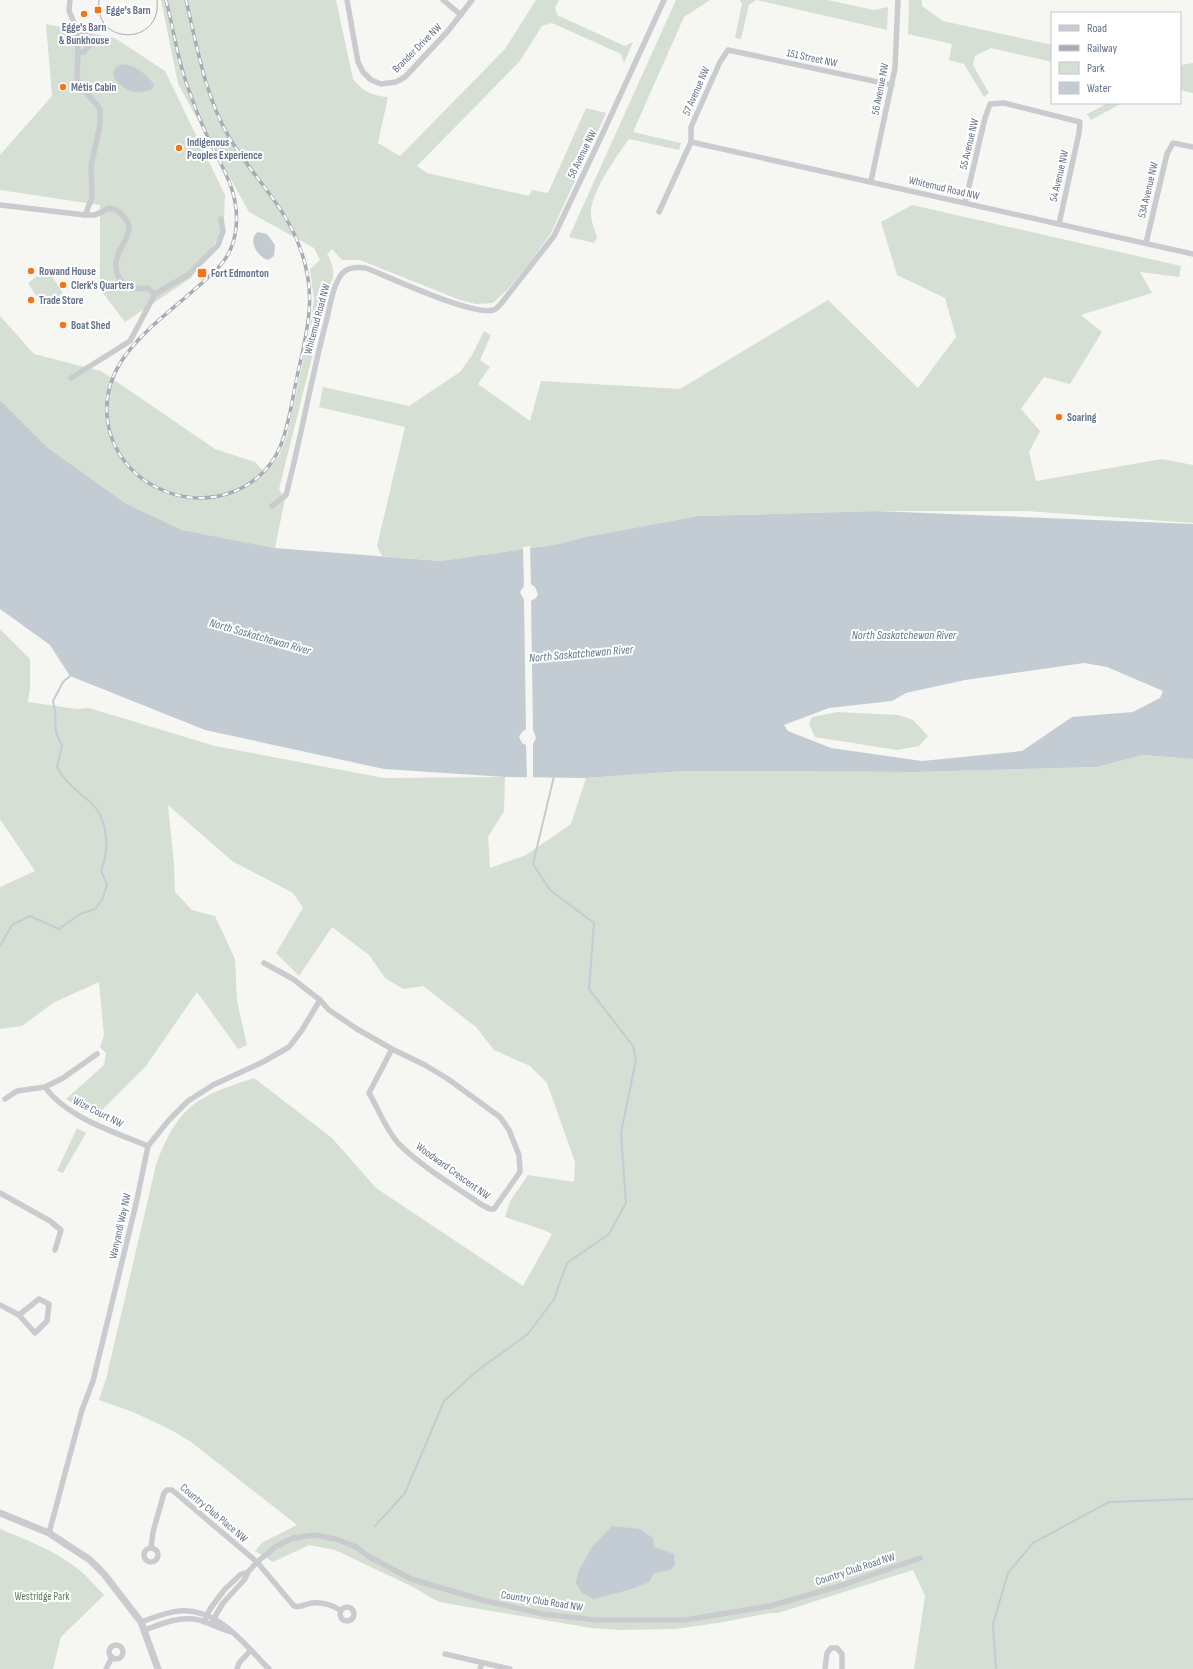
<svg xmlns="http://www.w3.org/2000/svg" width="1193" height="1669" viewBox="0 0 1193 1669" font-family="'Sofia Sans Condensed',sans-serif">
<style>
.green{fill:#d6dfd4}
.water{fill:#c4ccd3;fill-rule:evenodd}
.pier{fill:#f6f7f3}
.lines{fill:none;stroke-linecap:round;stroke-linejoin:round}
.stream{stroke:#c4ccd3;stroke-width:2}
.minor{stroke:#c9cbcf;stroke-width:5.5}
.tertiary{stroke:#c9cbcf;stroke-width:7}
.tram{stroke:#a8acb4;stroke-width:1}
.rail-casing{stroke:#a8acb4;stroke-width:3.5}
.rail{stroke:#fff;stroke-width:2;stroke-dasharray:6;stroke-linecap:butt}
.poi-dot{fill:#f57415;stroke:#fff;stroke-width:1.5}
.labels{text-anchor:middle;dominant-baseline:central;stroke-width:4;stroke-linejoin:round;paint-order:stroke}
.poi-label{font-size:11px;font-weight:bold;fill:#637088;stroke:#fff;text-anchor:start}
.street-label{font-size:11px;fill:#637088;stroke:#fff}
.park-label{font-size:11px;fill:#5e795e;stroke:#fff}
.water-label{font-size:12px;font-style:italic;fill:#63798b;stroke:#fff}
</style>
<rect width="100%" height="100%" fill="#f6f7f3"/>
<g class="green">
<path d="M 161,0 L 336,0 L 353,79 C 362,91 373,96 388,97 L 378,143 L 400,156 L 505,49 L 536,0 L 559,0 L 555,7 L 557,15 L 625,46 L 633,42 L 624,63 L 621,54 L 552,23 L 542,26 L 520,61 L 417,166 L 427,173 L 529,196 L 532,190 L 548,193 L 586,108 L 606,113 L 551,233 L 530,262 L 508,289 L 493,303 L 476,304 L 460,300 L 360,260 L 342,260 L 332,249 L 327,254 C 332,262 336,274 331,282 L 279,489 L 285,499 L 275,548 L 182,530 L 125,503 L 48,448 L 0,400 L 0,316 L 34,354 L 101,371 L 215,449 L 255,462 L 265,473 L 279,456 L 287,436 L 310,328 L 314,300 L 310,269 L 320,260 L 314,248 L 249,212 L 178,84 Z"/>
<path d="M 676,0 L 710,0 L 684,17 L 633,132 L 681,143 L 679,150 L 629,139 C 616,157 593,189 591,211 C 590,219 595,230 597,238 L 594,243 L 569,237 Z"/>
<polygon points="740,0 828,0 874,10 888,7 887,30 756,0 749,5 741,39 735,38 742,4"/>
<polygon points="909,0 922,0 922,6 943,21 1052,45 1052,62 991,48 975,56 973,65 989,93 984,97 964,64 949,60 952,44 908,34"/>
<polygon points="46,24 115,38 165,71 225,195 224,218 219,237 191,278 125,322 100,289 100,205 0,190 0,155 52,96"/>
<polygon points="1193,63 1193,93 1180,90 1180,65"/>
<polygon points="1108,103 1122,103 1091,120 1087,114"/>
<polygon points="912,205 1181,266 1179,277 1140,272 1152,293 1081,315 1102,332 1070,384 1044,377 1021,409 1040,431 1029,452 1036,481 1162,459 1193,465 1193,523 1026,511 870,511 698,516 585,537 559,544 441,561 382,556 377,546 405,427 319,407 323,387 409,406 460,372 472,355 484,331 491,335 480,360 490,367 478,384 530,421 541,381 680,389 828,300 918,388 956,337 945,298 897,275 881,222"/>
<polygon points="47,269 63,293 43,306 28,283"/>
<path d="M 0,629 L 30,659 L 30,688 L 28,702 L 77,709 L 89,708 L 215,746 L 384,778 L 505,777 L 504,811 L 488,837 L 490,868 L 526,855 L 571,824 L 586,778 L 683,771 L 916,772 L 1097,767 L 1143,755 L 1193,759 L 1193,1669 L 914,1669 L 925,1596 L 913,1570 L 778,1613 L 769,1613 L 724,1622 L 675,1629 L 619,1630 L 591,1628 L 439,1602 L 411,1586 L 335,1550 L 309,1545 L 273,1562 L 255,1551 L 263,1542 L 297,1525 L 191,1442 L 171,1430 L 133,1412 L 99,1400 L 106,1379 L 156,1165 C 165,1140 177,1114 200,1100 C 216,1090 237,1084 254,1078 L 332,1138 L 376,1188 L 523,1286 L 552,1234 L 546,1231 L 505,1217 L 510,1201 L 528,1175 L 574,1182 L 575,1162 L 547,1083 L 530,1066 L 494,1050 L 476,1027 L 423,986 L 403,989 L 385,978 L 369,955 L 332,927 L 299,976 L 276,953 L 303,908 L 293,893 L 232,861 L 168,805 L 174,864 L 175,892 L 192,910 L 215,916 L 235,959 L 237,1001 L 247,1045 L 238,1049 L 197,992 L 146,1066 L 95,1117 L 66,1099 L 104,1065 L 106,1053 L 100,1047 L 104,1035 L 99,982 L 53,1003 L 22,1026 L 0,1029 L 0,887 L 35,871 L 0,819 Z"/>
<polygon points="837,712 899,715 913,720 928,736 919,746 897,750 815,737 809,724 812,717"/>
<polygon points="77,1128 86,1133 63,1173 57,1171"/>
<path d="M 0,1529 C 27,1540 55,1551 77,1568 C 87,1576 95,1586 104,1595 L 61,1637 L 53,1669 L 0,1669 Z"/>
</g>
<g class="water">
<path d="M 122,64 C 135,65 147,74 154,85 L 151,90 C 146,91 138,93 133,92 C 121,88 102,73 122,64 Z"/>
<path d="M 258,232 L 267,234 L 275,245 L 274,256 L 268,260 C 257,257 247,239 258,232 Z"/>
<path d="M 0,400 L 48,448 L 125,503 L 182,530 L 275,548 L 441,561 L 559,544 L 585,537 L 698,516 L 876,511 L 1193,524 L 1193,759 L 1143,755 L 1097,767 L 916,772 L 683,771 L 586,778 L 505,777 L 384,769 L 205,730 L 70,676 L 50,645 L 0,609 ZM 1084,663 L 1107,667 L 1163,691 L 1160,698 L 1133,712 L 1072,717 L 1022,751 L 922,761 L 831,748 L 788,731 L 784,725 L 829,708 L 892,701 L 906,693 L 965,680 Z"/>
<polygon points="612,1526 640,1529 653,1538 654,1547 674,1554 675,1565 670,1570 654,1573 649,1582 632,1589 594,1599 582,1593 576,1583 578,1572 592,1547"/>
</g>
<polygon class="pier" points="530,546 531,584 535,587 538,594 536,598 531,601 533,730 536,738 533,744 533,779 527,779 526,745 522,743 519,737 522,732 526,729 524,600 520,592 524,586 523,547"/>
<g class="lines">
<g class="stream">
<path d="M 0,946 L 12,925 L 30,916 L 59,929 L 80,914 L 95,909 L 102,900 L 107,885 L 101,870 C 110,850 108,818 91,803 C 78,791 65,783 57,767 L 62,746 L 56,733 L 55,711 L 53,701 L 63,682 L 70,676"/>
<polyline points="375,1526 405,1493 444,1401 478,1370 528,1334 554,1299 567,1263 609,1234 626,1203 621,1133 636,1060 633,1046 589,989 594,923 550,890 533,864 554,776"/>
<polyline points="996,1669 993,1624 1008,1573 1033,1543 1109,1502 1193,1499"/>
</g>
<g class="minor">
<path d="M 70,0 L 69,11 L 76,27 L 78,52 L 84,52 L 89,46 C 89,36 85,32 76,27"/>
<polyline points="347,0 358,62 363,72 371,80 381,84 396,82 405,77 448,31 472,0"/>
<polyline points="443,0 461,15"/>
<polyline points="78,52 77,78 82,88 97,105 100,110 100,125 91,166 92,198 85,215"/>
<polyline points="691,142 1193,254"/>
<polyline points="871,181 895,68 898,0"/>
<polyline points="965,203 985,118 990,104 1004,103 1080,122 1079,133 1059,224"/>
<path d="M 0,205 L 85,215 L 95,215 L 109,208 C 115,209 121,212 125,218 C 136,232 120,244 117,258 C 115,265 116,273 120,279 C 129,292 134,288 147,288 L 155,294"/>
<polyline points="659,212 691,142 691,127 720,62 728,50 892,85"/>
<polyline points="1146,243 1167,154 1173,143 1193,147"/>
<polyline points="71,378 130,341 155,294 188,275 218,245 223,231 221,219"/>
<path d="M 272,506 L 286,495 C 301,438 311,379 326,322 C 330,307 332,288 341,275 C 347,267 356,267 366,268 C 389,277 472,316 493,310 C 495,310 498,307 500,305 L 554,236 L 602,135 L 664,0"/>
<path d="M 264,963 L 293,979 L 320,1000 L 329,1010 L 357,1029 L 392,1049 L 425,1065 L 448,1079 L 500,1117 L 509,1130 L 519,1155 L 520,1172 L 494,1209 L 490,1209 L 482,1205 C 456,1187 419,1165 398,1143 C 385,1128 379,1110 369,1093 L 392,1049"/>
<path d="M 45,1087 C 66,1117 114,1132 148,1146"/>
<polyline points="5,1099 17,1091 45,1087 63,1078 97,1054"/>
<polyline points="0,1193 50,1221 61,1230 55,1250"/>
<polyline points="0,1305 19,1315 35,1333 47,1321 49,1304 39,1299 19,1315"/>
<polyline points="49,1533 82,1410 93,1381 136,1204 148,1146 169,1120 188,1101 213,1085 263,1062 289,1047 302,1030 320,1000"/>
<circle cx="151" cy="1555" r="7"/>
<path d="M 151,1548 L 153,1532 L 164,1493 L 167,1490 L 172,1490 L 257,1562 L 294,1606 C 301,1608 305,1604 312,1603 C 322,1602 332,1605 340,1610"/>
<circle cx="347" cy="1614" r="7"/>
<polyline points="213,1620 223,1603 245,1579 248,1572"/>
<path d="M 141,1622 C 153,1618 166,1612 179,1611 C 219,1608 244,1644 269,1669"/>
<polyline points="204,1622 210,1609 225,1589 240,1575 248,1572 257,1562 275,1547 293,1538 314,1535 336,1539 356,1547 368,1556 411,1579 482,1600 543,1614 596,1620 685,1620 770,1606 843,1585 920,1558"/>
<path d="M 145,1630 C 163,1623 179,1616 199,1620 C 210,1623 220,1629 232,1632"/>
<circle cx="116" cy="1652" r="7"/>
<polyline points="445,1654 510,1669"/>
<polyline points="106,1669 112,1657"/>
<polyline points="237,1669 239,1663 250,1651"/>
<polyline points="480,1669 482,1663"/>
<polyline points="825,1669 827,1653 831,1648 837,1648 842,1654 842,1669"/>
</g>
<polyline class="tertiary" points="0,1513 49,1533 90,1560 104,1574 141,1622 158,1669"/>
<path class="tram" d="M 99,0 C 93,47 163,46 157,0"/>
<g class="rail-casing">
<path id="rail" d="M 166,0 C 174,31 178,64 190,93 C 195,108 201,123 208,138 C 222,167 240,193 236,228 C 233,258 216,271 194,290 C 150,329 90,367 111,436 C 119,459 136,478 158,488 C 201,510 260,495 280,447 C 289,426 292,400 297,377 C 307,330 318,296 300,248 C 285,205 251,175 229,137 C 205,96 197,46 186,0"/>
</g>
<use href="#rail" class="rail"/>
</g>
<g class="poi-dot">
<rect x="94" y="6" width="8" height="8" rx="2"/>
<circle cx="84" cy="14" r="4"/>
<circle cx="63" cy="87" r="4"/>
<circle cx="179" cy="148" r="4"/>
<circle cx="31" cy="271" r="4"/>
<rect x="197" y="268" width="10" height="10" rx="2"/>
<circle cx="63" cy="285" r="4"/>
<circle cx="31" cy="300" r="4"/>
<circle cx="63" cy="325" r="4"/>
<circle cx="1059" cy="417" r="4"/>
</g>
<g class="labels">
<g class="poi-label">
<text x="106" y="10">Egge's Barn</text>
<text x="84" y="27" text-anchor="middle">Egge's Barn<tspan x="84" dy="13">&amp; Bunkhouse</tspan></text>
<text x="71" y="87">Métis Cabin</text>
<text x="187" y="142">Indigenous<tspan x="187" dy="13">Peoples Experience</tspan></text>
<text x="39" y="271">Rowand House</text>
<text x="211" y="273">Fort Edmonton</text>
<text x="71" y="285">Clerk's Quarters</text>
<text x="39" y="300">Trade Store</text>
<text x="71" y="325">Boat Shed</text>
<text x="1067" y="417">Soaring</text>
</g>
<g class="street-label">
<text transform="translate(417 48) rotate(-45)">Brander Drive NW</text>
<text transform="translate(812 58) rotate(12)">151 Street NW</text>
<text transform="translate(880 89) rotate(-79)">56 Avenue NW</text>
<text transform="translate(696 91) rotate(-66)">57 Avenue NW</text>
<text transform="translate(969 144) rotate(-77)">55 Avenue NW</text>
<text transform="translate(582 154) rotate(-64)">58 Avenue NW</text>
<text transform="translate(1059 176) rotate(-77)">54 Avenue NW</text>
<text transform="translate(944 188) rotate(13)">Whitemud Road NW</text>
<text transform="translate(1148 190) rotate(-77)">53A Avenue NW</text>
<text transform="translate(317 319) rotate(-75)">Whitemud Road NW</text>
<text transform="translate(98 1112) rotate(27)">Wize Court NW</text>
<text transform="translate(453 1171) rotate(36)">Woodward Crescent NW</text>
<text transform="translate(120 1226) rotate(-77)">Wanyandi Way NW</text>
<text transform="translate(214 1513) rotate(40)">Country Club Place NW</text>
<text transform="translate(855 1569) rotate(-18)">Country Club Road NW</text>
<text transform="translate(542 1601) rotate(9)">Country Club Road NW</text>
</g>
<g class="park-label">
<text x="42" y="1596">Westridge Park</text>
</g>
<g class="water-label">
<text x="904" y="635">North Saskatchewan River</text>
<text transform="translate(260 637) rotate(16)">North Saskatchewan River</text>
<text transform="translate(581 654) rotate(-5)">North Saskatchewan River</text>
</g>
</g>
<rect x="1051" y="12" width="130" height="92" fill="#ffffff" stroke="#c1c6cf"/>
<rect x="1059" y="25" width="20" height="6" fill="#c9cbcf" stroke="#c1c6cf"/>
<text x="1087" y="32" font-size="12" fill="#637088">Road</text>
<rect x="1059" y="45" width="20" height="6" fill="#a8acb4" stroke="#c1c6cf"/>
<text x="1087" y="52" font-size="12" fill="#637088">Railway</text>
<rect x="1059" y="62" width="20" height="12" fill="#d6dfd4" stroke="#c1c6cf"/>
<text x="1087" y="72" font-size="12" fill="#637088">Park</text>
<rect x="1059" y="82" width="20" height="12" fill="#c4ccd3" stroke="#c1c6cf"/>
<text x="1087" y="92" font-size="12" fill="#637088">Water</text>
</svg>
